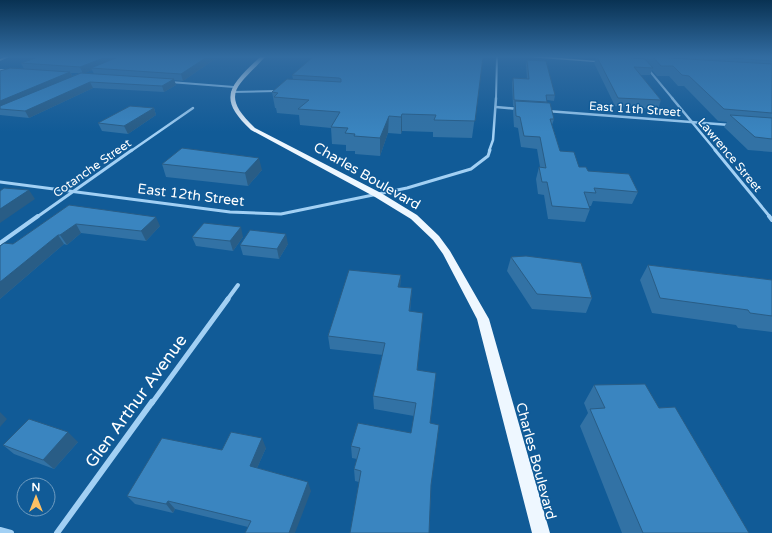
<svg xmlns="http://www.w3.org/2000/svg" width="772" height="533" viewBox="0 0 772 533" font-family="'Varela Round',sans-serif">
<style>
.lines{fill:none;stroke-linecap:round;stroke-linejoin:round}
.street-far5{stroke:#a2d0f4;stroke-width:2}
.street-far4{stroke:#a2d0f4;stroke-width:2.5}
.street-far3{stroke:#a2d0f4;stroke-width:3}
.street-far2{stroke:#a2d0f4;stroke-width:4}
.street-far1{stroke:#a2d0f4;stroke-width:5}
.street{stroke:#a2d0f4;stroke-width:6}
.secondary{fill:#d1e9fd;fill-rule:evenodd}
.primary{fill:#eef7ff;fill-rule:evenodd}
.wall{fill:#3272a5;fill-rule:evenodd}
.shaded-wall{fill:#295d86}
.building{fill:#3a85c0;stroke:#295d86}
.labels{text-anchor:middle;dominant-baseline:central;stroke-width:3;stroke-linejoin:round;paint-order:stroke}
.far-street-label{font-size:12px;fill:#fff;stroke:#115b97}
.street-label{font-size:14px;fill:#fff;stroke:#115b97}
.near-street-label{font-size:17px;fill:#fff;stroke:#115b97}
</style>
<rect width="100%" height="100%" fill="#115b97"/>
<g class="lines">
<g class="street-far5">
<polyline points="648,69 673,99"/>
<polyline points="0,70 8,70"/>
<polyline points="170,82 234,87"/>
<polyline points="232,92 277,91"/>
<polyline points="496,99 497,57"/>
</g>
<g class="street-far4">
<polyline points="672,98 716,151"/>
<polyline points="496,107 518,109"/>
<polyline points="547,111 730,125"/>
<polyline points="131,151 193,108"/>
<polyline points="489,151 493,140 496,98"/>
</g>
<g class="street-far3">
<polyline points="715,150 770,217"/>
<polyline points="0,182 230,212 281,214 407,188 471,169 488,156 490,150"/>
<polyline points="37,217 132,150"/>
</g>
<g class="street-far2">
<polyline points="769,216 772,220"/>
<polyline points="0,243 38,216"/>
<polyline points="227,300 238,285"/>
</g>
<polyline class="street-far1" points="152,403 228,299"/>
<g class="street">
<polyline points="0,530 11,533"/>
<polyline points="57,533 152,402"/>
</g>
<polygon class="secondary" points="4,57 9,57 0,61 0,59"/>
<g class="primary">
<path d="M 260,57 L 265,57 C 239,86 218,93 255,128 L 381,193 L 417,215 L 439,236 L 450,251 L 489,319 L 550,533 L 532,533 L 477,319 L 443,254 L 433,240 L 411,219 L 375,197 L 251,130 C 216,97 230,86 260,57 Z"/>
<polygon points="527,57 550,57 609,62 607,63"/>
</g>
</g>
<g class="wall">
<path d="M 218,57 L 183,81 L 174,80 L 176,85 L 164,92 L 93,88 L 29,118 L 0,115 L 0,71 L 24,69 L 21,63 ZM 92,70 L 94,74 L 84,73 L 87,72 ZM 71,73 L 80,73 L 72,76 Z"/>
<polygon points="483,57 472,138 433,137 433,132 402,131 401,134 388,133 380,156 355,154 355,151 346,151 346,145 332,144 331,128 300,125 299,115 277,113 276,108 275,108 272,92 293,79 292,75"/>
<polygon points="592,57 772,57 772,152 748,150 724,127 727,122 718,121 684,86 678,86 669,76 657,76 652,70 650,75 640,75 661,100 658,109 615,106 594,63 596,58 592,58"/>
<polygon points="527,60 555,95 554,101 547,100 547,103 554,119 552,125 560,151 579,167 588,171 638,192 632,204 593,201 591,206 588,206 590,209 585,222 548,219 544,195 538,194 536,179 539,167 540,167 537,149 521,147 518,128 514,127 513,111 514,106 513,106 512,83 513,78 527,79 526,65"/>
<polygon points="154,108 156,115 128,134 102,131 98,123"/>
<polygon points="162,164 262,170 248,186 166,177"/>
<polygon points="69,205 160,226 146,241 81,233 67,245 64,244 0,299 0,246 13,244"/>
<polygon points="192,237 243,237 233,251 196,246"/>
<polygon points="288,244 279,259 243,255 240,245"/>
<polygon points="511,257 592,298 586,313 532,309 507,271"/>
<polygon points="648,265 772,280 772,332 738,328 736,325 652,313 640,280"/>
<polygon points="401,275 400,287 412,288 410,312 423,313 417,370 430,423 359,482 355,481 354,469 357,459 352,458 351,446 411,433 414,416 374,409 373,396 383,355 330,349 328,336"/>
<polygon points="594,385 659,408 749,533 622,533 580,426 588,413 584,403"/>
<polygon points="78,442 54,469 14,454 3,445"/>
<polygon points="266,448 257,468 311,491 248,527 175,509 173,513 135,504 127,496 222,450"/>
</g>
<g class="shaded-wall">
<polygon points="106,57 122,57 91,68 92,70 83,74 80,67"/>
<polygon points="207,57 218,57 183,81 181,74"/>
<polygon points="70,72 73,78 0,109 0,101"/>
<polygon points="174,79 176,85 164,92 162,86"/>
<polygon points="90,82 93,88 29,118 25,111"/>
<polygon points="154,108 156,115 128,134 124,126"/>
<polygon points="402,114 402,131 401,134 401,117"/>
<polygon points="389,116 388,133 380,156 380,138"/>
<polygon points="259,158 262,170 248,186 245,173"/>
<polygon points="29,190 35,199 0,223 0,209"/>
<polygon points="156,217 160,226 146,241 141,231"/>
<polygon points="76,224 81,233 67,245 60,235"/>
<polygon points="241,227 243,237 233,251 230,241"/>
<polygon points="286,234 288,244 279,259 277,249"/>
<polygon points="58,235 64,244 0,299 0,282"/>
<polygon points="401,275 400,288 398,287"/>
<polygon points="412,288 411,301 408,324 409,311"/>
<polygon points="0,412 7,419 0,427"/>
<polygon points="68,432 78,442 54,469 43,460"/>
<polygon points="262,438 266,448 254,475 250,466"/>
<polygon points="308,482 311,491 295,533 289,533"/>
<polygon points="168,501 175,509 173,513 166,504"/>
</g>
<g class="building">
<polygon points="38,57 106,57 80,67 21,63"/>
<polygon points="118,57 207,57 181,74 91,68"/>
<polygon points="313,57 483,57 475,121 434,120 436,115 402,114 401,117 389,116 380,138 354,136 355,134 345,133 348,128 331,127 340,112 298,109 309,100 274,97 278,93 272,92 287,79 341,82 341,79 339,78 292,75"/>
<polygon points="597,57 617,57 645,59 653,68 634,67 661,100 618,98"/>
<polygon points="653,57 772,64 772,113 724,109 689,76 682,75 673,66 661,66"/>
<polygon points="719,57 772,57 772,61"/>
<polygon points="527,60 546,61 555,95 546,95 547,102 514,100 513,78 529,79"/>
<polygon points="10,68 70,72 0,101 0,71"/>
<polygon points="81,73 174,79 162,86 90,82 25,111 0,109 0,106"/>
<polygon points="515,101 550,103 554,119 550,119 560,151 574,152 579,167 586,167 588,171 629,174 638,192 594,188 596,193 584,192 590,209 552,206 547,182 542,182 539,167 546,168 540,137 524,136 520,117 516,116"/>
<polygon points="130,106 154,108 124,126 98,123"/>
<polygon points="730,115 772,118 772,139 755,137"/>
<polygon points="182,148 259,158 245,173 162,164"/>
<polygon points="4,188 29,190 0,209 0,191"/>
<polygon points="69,205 156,217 141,231 76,224 60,235 58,235 0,282 0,246 4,243 13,244"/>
<polygon points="204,223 241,227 230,241 192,237"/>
<polygon points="250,230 286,234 277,249 240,245"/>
<polygon points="526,256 581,263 592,298 537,294 511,257"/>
<polygon points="648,265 772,280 772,316 750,313 748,310 660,298"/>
<polygon points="349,270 401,275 398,287 412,288 409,311 423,313 417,370 436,373 430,423 439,425 431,485 429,533 350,533 361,471 354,469 360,448 351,446 358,423 411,433 416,403 373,396 385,343 328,336"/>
<polygon points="645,384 659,408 675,407 749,533 643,533 590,409 605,408 594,385"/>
<polygon points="29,419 68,432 43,460 3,445"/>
<polygon points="231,432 262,438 250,466 308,482 289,533 245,533 251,521 168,501 166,504 127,496 162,438 222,450"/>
</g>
<linearGradient id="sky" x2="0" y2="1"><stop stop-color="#093253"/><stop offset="0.43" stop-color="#326ca1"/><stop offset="1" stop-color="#326ca1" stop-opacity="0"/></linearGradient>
<rect width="772" height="132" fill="url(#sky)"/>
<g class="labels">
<g class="far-street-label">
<text transform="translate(635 109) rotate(4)">East 11th Street</text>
<text transform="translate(730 155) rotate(50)">Lawrence Street</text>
<text transform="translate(92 168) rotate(-35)">Cotanche Street</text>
</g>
<g class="street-label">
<text transform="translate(367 176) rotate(30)">Charles Boulevard</text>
<text transform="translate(191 195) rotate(7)">East 12th Street</text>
<text transform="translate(536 461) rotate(75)">Charles Boulevard</text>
</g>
<g class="near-street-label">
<text transform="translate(136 401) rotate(-54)">Glen Arthur Avenue</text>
</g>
</g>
<g transform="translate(36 497)"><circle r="19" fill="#115b97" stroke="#709dc1"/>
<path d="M0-3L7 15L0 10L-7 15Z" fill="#ffc164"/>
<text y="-6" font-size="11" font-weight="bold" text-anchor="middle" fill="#ffffff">N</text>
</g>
</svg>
